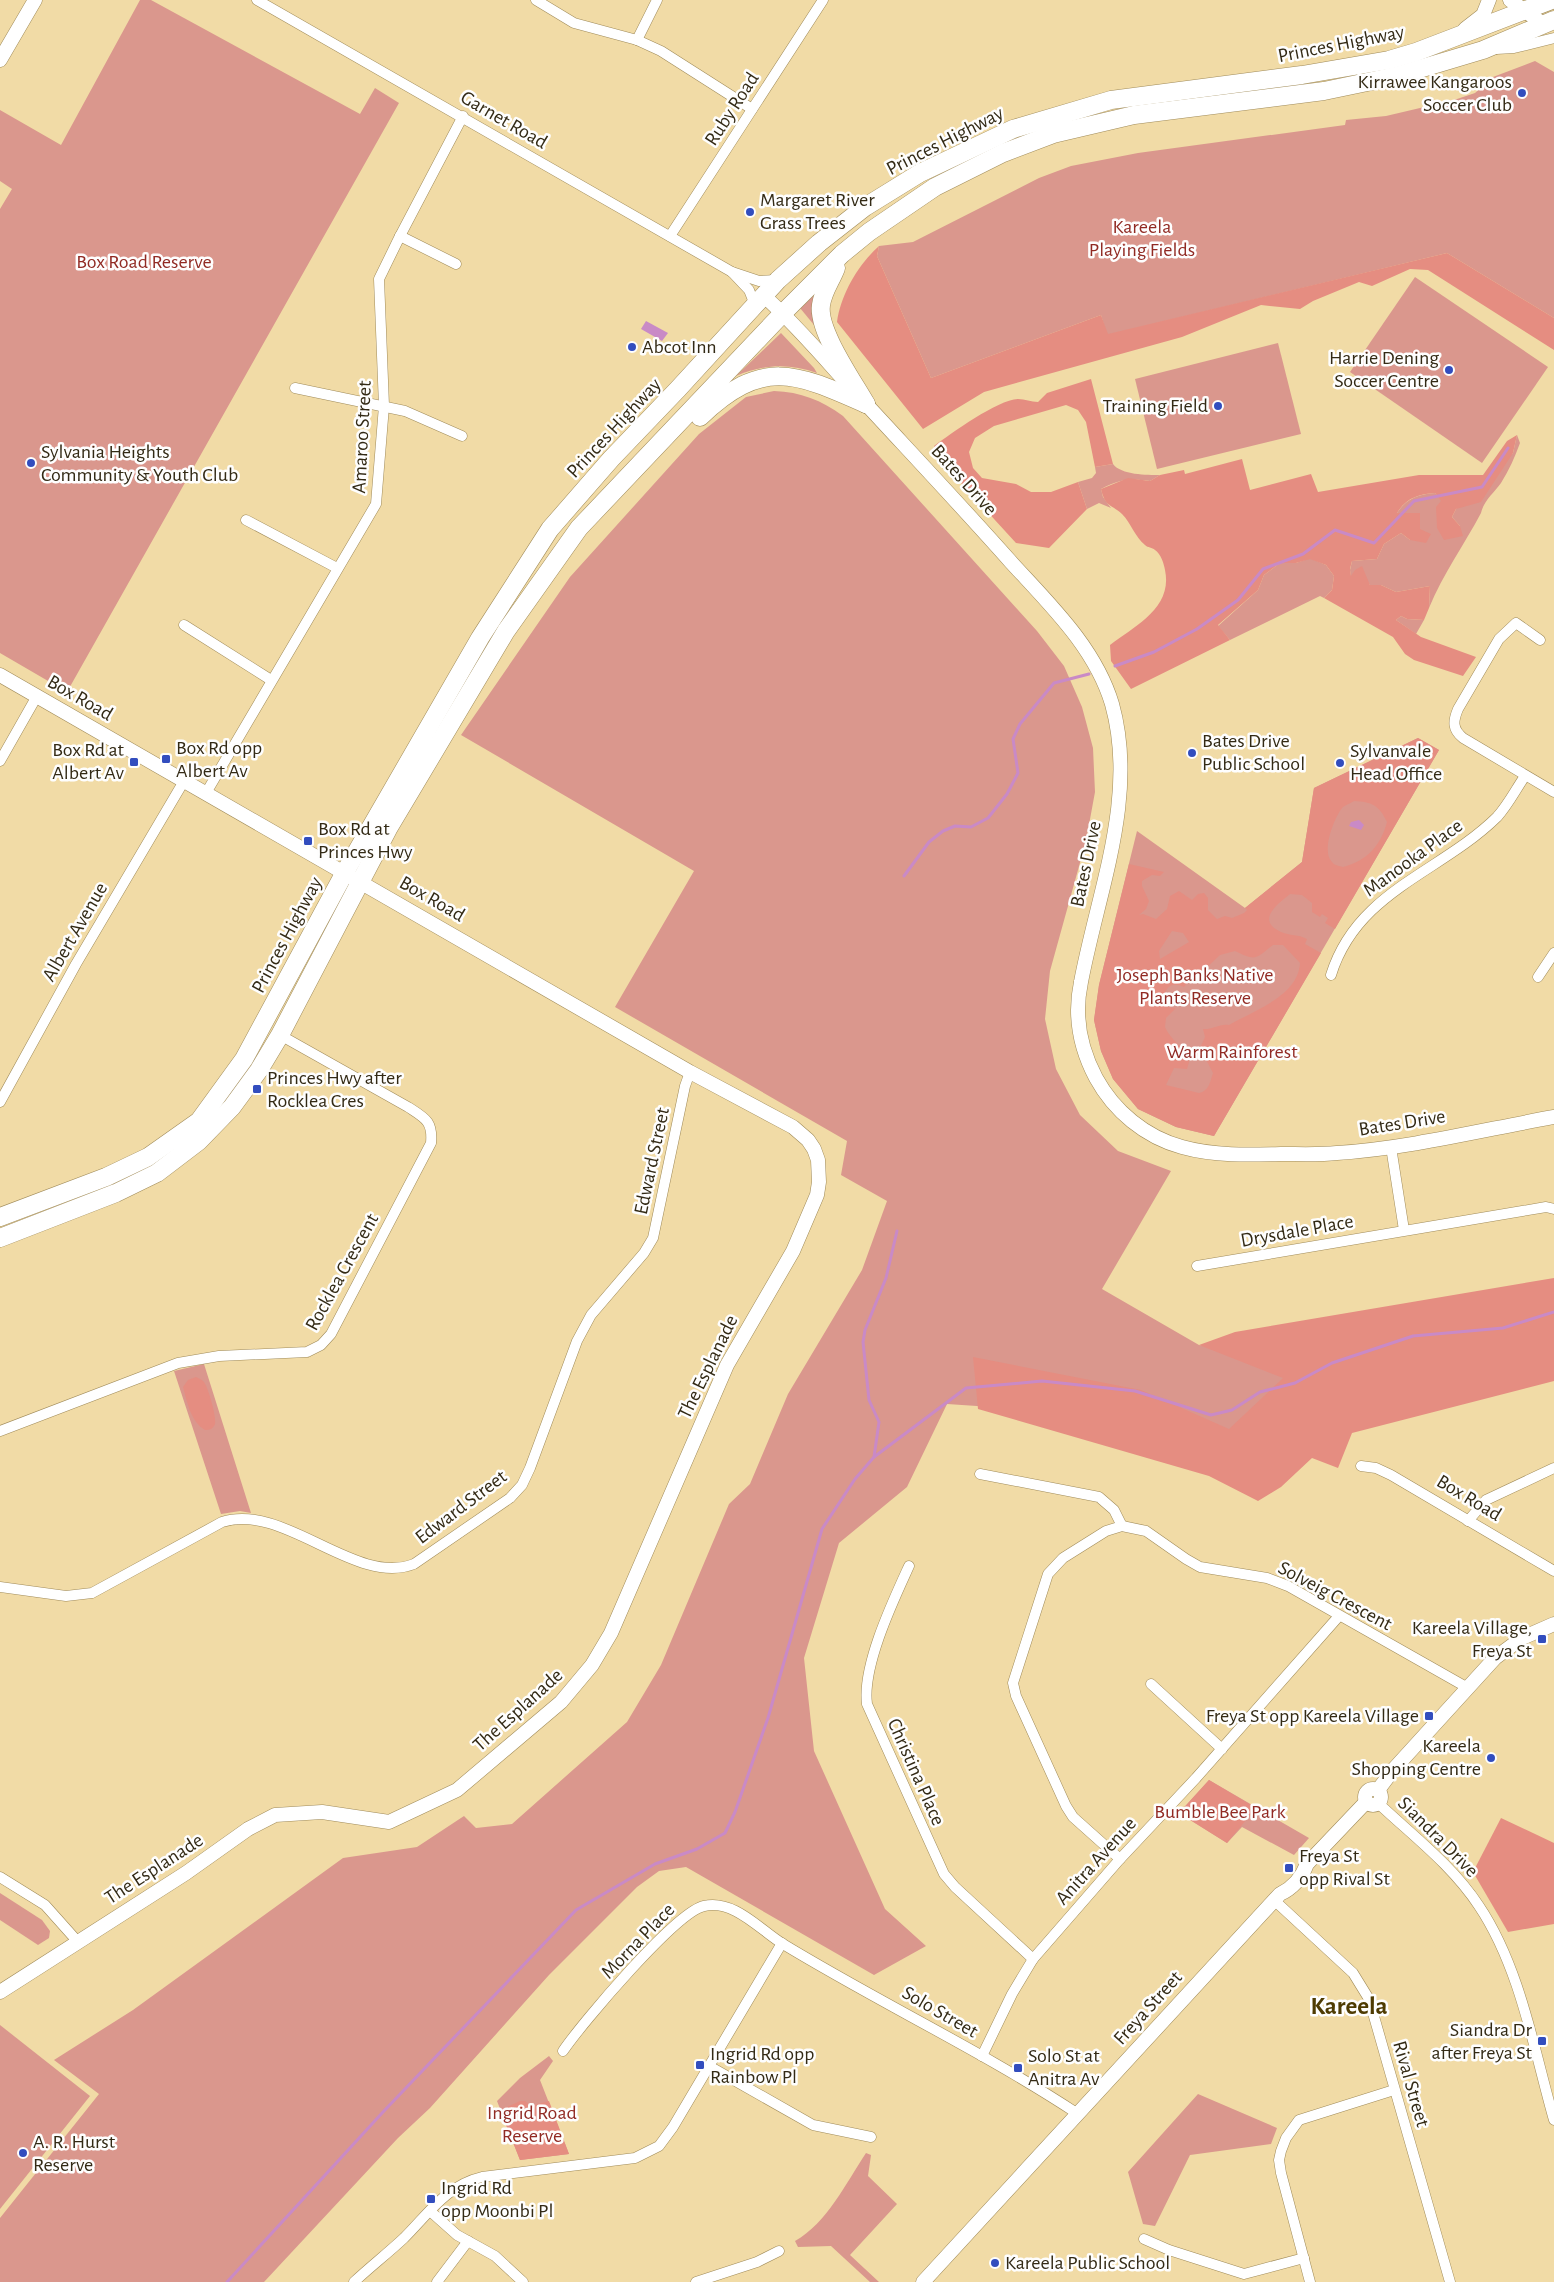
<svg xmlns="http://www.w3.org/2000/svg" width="1554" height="2282" viewBox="0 0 1554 2282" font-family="'Alegreya Sans',sans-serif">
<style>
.green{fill:#da978d}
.forest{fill:#e58d81;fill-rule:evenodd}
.water{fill:#c98ac6}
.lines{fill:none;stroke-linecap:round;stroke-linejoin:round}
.stream{stroke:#c98ac6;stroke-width:3}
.street-casing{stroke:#a08b59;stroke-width:11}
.secondary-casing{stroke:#a08b59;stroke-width:15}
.highway-casing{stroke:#a08b59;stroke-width:19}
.street{stroke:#fff;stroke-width:10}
.secondary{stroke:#fff;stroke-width:14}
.highway{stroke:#fff;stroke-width:18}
.poi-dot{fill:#324dbe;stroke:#fefefe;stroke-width:2}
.labels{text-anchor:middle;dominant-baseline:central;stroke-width:5;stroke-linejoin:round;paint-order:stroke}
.street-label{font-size:20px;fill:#332a15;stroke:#fefefe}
.poi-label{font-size:20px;fill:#332a15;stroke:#fefefe;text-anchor:start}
.park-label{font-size:20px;fill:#912a23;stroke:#fefefe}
.district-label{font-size:25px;font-weight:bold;fill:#4e3b02;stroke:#fefefe}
</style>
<rect width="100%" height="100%" fill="#f1dba6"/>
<g class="green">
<polygon points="140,0 151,0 360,114 375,88 399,103 67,692 0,653 0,209 12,189 0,181 0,110 61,145"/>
<polygon points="1535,61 1554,72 1554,318 1447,253 1107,335 1101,315 931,378 877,256 879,246 913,242 1039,178 1071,166 1138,153 1345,125 1346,120 1386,116 1454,100 1475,93 1493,77"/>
<polygon points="1415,277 1548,367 1482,463 1350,372"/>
<polygon points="814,295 819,331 800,308"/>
<path d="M 781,333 L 814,368 L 817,373 C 789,363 764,364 736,376 Z"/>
<polygon points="1278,343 1301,434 1157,469 1135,379"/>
<path d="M 774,391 C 801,392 821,400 843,416 L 1037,631 L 1064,666 L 1082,707 L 1093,748 L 1095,792 L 1086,841 L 1050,971 L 1045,1019 L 1056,1069 L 1080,1115 L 1118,1151 L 1171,1171 L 1102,1289 L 1199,1345 L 1366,1385 L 1287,1480 L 1142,1417 L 947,1404 L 907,1487 L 839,1543 L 804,1658 L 814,1751 L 885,1909 L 926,1946 L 874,1975 L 686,1867 L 659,1871 L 637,1887 L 549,1975 L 430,2108 L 398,2138 L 264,2282 L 0,2282 L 0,2218 L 99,2094 L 54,2060 L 133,2010 L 343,1858 L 417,1847 L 464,1816 L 476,1828 L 512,1824 L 627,1722 L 661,1665 L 729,1504 L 750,1484 L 788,1394 L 862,1270 L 887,1201 L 841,1175 L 847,1141 L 615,1007 L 694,871 L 461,735 L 570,577 L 699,434 L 746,397 Z"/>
<path d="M 1517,435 L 1520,443 C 1515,457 1509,470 1501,483 C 1494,493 1484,500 1481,513 C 1464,545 1443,574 1429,608 L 1430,586 L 1396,592 L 1381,585 L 1370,585 L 1365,578 L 1351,577 L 1350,570 L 1352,561 L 1377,559 L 1384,544 L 1401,533 L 1410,540 L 1420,529 L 1420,513 L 1397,513 C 1406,499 1418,494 1435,493 L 1442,501 L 1437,528 L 1460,526 L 1452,517 L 1456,509 L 1513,453 Z"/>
<path d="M 1113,464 C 1121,475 1147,475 1160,475 L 1150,481 C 1128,478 1121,479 1101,489 L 1103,497 L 1111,508 L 1099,503 L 1087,509 L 1078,482 L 1092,478 L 1096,473 L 1095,467 Z"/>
<polygon points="1310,558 1326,565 1334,576 1332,590 1324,598 1320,596 1230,640 1218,626 1258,590 1264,575 1280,563 1296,563"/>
<polygon points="1401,616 1407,619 1424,620 1416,634 1396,620"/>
<polygon points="1418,738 1439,750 1214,1136 1176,1127 1138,1109 1113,1079 1101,1051 1094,1020 1099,985 1137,831 1245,908 1302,862 1314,788"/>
<polygon points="204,1364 251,1513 240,1511 221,1514 174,1371"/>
<polygon points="1209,1780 1309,1838 1294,1855 1242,1827 1227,1843 1179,1813"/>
<polygon points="0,1893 42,1920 50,1931 49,1938 38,1945 0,1920"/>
<polygon points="0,2025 90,2096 0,2209"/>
<polygon points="549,2056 553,2061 540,2080 569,2154 520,2160 497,2101 520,2078"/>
<polygon points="1198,2094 1277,2128 1271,2144 1190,2155 1155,2226 1143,2224 1128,2172"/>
<path d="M 866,2153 L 871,2155 L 868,2176 L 897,2204 L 850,2255 L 879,2282 L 870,2282 L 831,2246 L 798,2247 L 795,2241 C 827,2223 846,2183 866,2153 Z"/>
</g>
<g class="forest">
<path d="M 879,246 L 877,256 L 931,378 L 1101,315 L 1108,334 L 1447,253 L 1554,318 L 1554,350 L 1428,270 L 1410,269 L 1372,286 L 1359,282 L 1313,301 L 1300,309 L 1261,305 L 1182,337 L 984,392 L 923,429 L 837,322 C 841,294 858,265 879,246 Z"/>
<path d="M 1091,379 L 1113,464 L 1095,467 L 1086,422 L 1078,410 L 1066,405 L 994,426 L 975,438 L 969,452 L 973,468 L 982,478 L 1016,484 L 1031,492 L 1051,492 L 1078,482 L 1087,509 L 1049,548 L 1016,543 L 940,460 L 934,446 C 952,433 997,400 1018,399 C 1025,399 1031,402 1038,402 L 1047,393 Z"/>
<path d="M 1517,435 L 1513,453 L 1481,502 L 1456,509 L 1452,517 L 1460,526 L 1463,536 L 1444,540 L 1437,528 L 1436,507 L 1441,501 L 1435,493 C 1419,494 1406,498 1397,513 L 1420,513 L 1420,529 L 1431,534 L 1426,543 L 1410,540 L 1401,533 L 1384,544 L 1377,559 L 1352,561 L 1350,569 L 1351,576 L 1355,570 L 1362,566 L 1370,585 L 1381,585 L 1396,592 L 1430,586 L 1429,608 L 1424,620 L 1407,619 L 1401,616 L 1396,620 L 1421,637 L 1476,657 L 1463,676 L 1414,660 L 1405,654 L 1393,637 L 1324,598 L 1332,590 L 1334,576 L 1326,565 L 1310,559 L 1296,563 L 1280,563 L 1264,575 L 1258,590 L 1218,625 L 1230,640 L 1131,689 L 1111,661 L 1110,645 C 1135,626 1173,608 1165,570 C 1164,564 1161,554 1155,550 C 1152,547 1148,548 1145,545 C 1135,537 1131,523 1122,514 C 1111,504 1105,507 1101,489 L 1128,478 L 1150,481 L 1160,475 L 1184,470 L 1185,474 L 1242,459 L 1250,490 L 1311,474 L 1318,492 L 1419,475 L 1483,475 L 1507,441 Z"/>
<path d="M 1418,738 L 1439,750 L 1335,929 L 1325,923 L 1328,918 L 1322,914 L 1320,917 L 1312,912 L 1312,903 L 1302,895 L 1290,894 C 1278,904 1255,920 1281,932 C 1290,936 1298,934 1307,939 L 1305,944 L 1321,953 L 1214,1136 L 1176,1127 L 1138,1109 L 1113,1079 L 1101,1051 L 1094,1020 L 1099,985 L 1129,864 L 1164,872 L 1160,876 L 1152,875 L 1142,881 L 1142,886 L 1149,901 L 1146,909 L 1139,915 L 1143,914 L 1156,919 L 1167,909 L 1170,896 L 1179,891 L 1192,900 L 1198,894 L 1204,893 L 1208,898 L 1208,910 L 1217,919 L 1225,916 L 1232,918 L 1244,913 L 1247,910 L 1245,908 L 1302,862 L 1314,788 ZM 1354,801 C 1372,802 1379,805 1387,822 C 1381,845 1367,861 1343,867 C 1339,866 1334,865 1332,862 C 1321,852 1334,817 1343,807 C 1346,805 1351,803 1354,801 ZM 1172,931 L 1183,933 L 1189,942 L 1160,959 L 1159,951 ZM 1273,945 L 1283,945 L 1300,963 C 1298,996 1255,1010 1229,1025 C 1220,1023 1212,1030 1203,1029 L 1205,1037 L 1200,1048 L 1213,1073 C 1210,1082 1209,1091 1199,1093 L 1166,1085 L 1174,1068 L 1187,1069 L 1189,1062 C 1185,1047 1171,1041 1165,1027 L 1166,1018 L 1176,1008 L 1167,1007 L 1163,1001 C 1165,988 1170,981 1184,987 L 1192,976 L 1203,971 L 1220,955 L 1235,951 C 1257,962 1256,958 1273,945 Z"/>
<polygon points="1554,1278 1554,1381 1352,1433 1338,1468 1312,1458 1281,1487 1258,1501 1209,1476 978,1409 973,1357 1141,1390 1229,1429 1283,1378 1199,1345 1235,1332"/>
<path d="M 196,1377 C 198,1378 201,1379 203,1381 C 208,1385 217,1419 215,1424 C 213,1429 210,1430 205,1430 C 191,1422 187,1402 183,1387 L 188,1380 Z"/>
<polygon points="1209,1780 1256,1808 1227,1843 1179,1813"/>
<polygon points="1501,1818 1554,1843 1554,1924 1508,1932 1473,1872"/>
<polygon points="520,2101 525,2101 531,2106 549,2101 569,2154 520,2160 500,2110"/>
</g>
<g class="water">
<polygon points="646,321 668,333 662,341 641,329"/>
<polygon points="1359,820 1364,825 1361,830 1349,826 1351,822"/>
</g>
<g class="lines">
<g class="stream">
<polyline points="1115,666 1154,652 1197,629 1238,600 1263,569 1303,554 1335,530 1374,543 1414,501 1482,487 1508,448"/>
<polyline points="904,876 929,842 943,831 955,826 971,827 988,818 1007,794 1018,773 1013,739 1020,724 1054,683 1089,674"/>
<polyline points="874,1457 879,1422 869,1400 863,1342 865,1330 886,1278 897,1231"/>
<polyline points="227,2282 383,2112 576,1910 655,1864 697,1849 725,1833 735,1812 768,1718 822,1529 855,1479 874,1457 966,1388 1042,1381 1135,1391 1211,1415 1232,1410 1260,1392 1295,1383 1332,1363 1413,1336 1503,1328 1554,1312"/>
</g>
<g class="street-casing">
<g id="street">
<polyline points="257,0 732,272 759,281 777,280"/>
<polyline points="536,0 574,23 637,40 661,51 752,109"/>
<polyline points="637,40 657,0"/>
<polyline points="1496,49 1514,48 1554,38"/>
<polyline points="400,236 456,264"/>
<polyline points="670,236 823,0"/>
<polyline points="732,272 749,290 755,305"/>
<polyline points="295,388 405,411 462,436"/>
<polyline points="246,520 337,568"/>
<polyline points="184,625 271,680"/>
<path d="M 1540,640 L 1516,623 L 1499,639 L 1458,709 C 1453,721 1452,729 1463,738 L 1554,792"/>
<polyline points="0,761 37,696"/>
<polyline points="206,793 376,504 384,406 379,279 400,236 463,116"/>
<path d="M 1331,975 C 1357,891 1440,873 1497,817 C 1508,805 1516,789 1525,776"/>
<polyline points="1538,977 1554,953"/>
<polyline points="0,1102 76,964 184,781"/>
<polyline points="1391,1147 1404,1230"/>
<polyline points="1197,1266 1546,1207 1554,1209"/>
<path d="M 0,1431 L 178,1363 L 219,1356 L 307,1352 L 321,1345 L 331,1334 L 431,1143 C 433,1121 425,1118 408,1107 L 280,1035"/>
<polyline points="1361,1466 1376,1468 1391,1475 1554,1571"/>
<polyline points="980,1474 1099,1497 1114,1510 1122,1526"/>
<polyline points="1468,1521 1486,1500 1554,1468"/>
<path d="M 909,1566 C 893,1601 862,1666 867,1704 L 944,1874 L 955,1887 L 1033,1959"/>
<path d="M 0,1587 L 66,1596 L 92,1593 L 222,1522 C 284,1502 355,1587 414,1564 L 510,1498 L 522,1485 L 530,1468 L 577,1341 L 591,1315 L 644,1253 L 653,1238 L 685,1086 L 690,1072"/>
<polyline points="1151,1684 1222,1749"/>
<path d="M 1378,1803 C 1413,1836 1452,1865 1479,1906 C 1520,1967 1534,2050 1554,2120"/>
<polyline points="1120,1859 1073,1817 1066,1806 1016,1696 1013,1683 1048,1574 1063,1558 1106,1531 1122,1526 1146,1531 1186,1559 1200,1567 1267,1578 1288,1586 1468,1688"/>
<polyline points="0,1877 45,1905 78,1942"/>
<polyline points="1274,1900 1353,1973 1369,1999 1450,2282"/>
<path d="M 563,2051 C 582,2023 676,1912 704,1906 C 734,1899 760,1930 783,1944 C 880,2003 984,2052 1078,2114"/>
<polyline points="982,2056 1012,1994 1033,1959 1120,1859 1196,1778 1339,1616"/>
<polyline points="709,2066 813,2125 871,2137"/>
<polyline points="430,2211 457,2235 495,2256 523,2282"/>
<polyline points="1144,2239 1169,2250 1244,2274 1304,2258"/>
<path d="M 354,2282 C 370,2267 388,2253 404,2238 C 428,2214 447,2185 482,2177 L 635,2158 L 659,2146 L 673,2127 L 782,1943"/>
<polyline points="437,2282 468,2241"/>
<polyline points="696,2282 757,2262 779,2251"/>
<polyline points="1310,2282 1281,2173 1279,2160 1281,2151 1286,2138 1299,2120 1394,2090"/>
</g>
</g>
<g class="secondary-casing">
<g id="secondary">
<polyline points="1510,0 1543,24"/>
<polyline points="1465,29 1483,15 1489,0"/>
<polyline points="0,60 35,0"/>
<path d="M 764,296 C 801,329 832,368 866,404 C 914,456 963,508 1010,561 C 1049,604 1095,647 1112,704 C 1138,797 1098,891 1081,982 C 1074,1015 1080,1048 1096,1078 C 1114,1111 1145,1137 1182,1147 C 1214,1156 1248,1155 1281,1154 C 1299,1154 1319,1155 1337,1153 C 1410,1148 1482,1130 1554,1117"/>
<polyline points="0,675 690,1072 793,1127 808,1140 814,1149 818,1160 819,1182 817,1195 793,1251 727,1365 611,1633 592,1665 561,1702 457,1790 389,1822 322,1812 275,1815 248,1829 186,1873 0,1992"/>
<circle cx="1373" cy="1797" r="8"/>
<polyline points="1378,1790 1393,1770 1495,1658 1522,1638 1554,1624"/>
<path d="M 923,2282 L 1280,1894 C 1293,1888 1302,1877 1307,1864 L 1366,1802"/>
</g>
</g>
<g class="highway-casing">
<g id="highway">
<path d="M 836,268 C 831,281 823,291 821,305 C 817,330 853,381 866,404"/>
<path d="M 700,417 C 762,358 794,372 866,404"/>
<polyline points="0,1217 106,1177 148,1157 199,1121 244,1059 345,872 480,638 550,529 611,459 678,389 778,280 819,243 865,207 920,173 1013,129 1111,100 1302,75 1389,60 1416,52 1552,0"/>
<polyline points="0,1238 116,1193 157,1173 199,1141 232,1107 259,1070 280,1035 388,829 506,631 579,528 783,313 842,254 869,232 935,187 1003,153 1053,134 1134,115 1324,91 1396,76 1483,50 1554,20"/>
</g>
</g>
<use href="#street" class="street"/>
<use href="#secondary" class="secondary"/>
<use href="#highway" class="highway"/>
</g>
<g class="poi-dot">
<circle cx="1522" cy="93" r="5"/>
<circle cx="750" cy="212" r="5"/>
<circle cx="632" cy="347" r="5"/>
<circle cx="1449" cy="370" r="5"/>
<circle cx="1218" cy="406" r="5"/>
<circle cx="31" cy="463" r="5"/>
<circle cx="1192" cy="753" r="5"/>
<rect x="161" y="754" width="10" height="10" rx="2.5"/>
<rect x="129" y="757" width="10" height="10" rx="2.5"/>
<circle cx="1340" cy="763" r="5"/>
<rect x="303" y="836" width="10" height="10" rx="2.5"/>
<rect x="252" y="1084" width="10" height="10" rx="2.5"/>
<rect x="1537" y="1634" width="10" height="10" rx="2.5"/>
<rect x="1424" y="1711" width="10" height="10" rx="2.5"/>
<circle cx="1491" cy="1758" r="5"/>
<rect x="1284" y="1863" width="10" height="10" rx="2.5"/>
<rect x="1537" y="2036" width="10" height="10" rx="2.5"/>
<rect x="695" y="2060" width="10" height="10" rx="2.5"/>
<rect x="1013" y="2063" width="10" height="10" rx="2.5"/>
<circle cx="23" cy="2153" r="5"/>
<rect x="426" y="2194" width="10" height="10" rx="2.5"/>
<circle cx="995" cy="2263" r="5"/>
</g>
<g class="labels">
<g class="street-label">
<text transform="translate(1341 44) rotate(-11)">Princes Highway</text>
<text transform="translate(732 109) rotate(-57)">Ruby Road</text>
<text transform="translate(504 120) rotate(30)">Garnet Road</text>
<text transform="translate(945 141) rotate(-27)">Princes Highway</text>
<text transform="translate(614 428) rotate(-47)">Princes Highway</text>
<text transform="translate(362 437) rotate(-87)">Amaroo Street</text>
<text transform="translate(964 480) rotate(48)">Bates Drive</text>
<text transform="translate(80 698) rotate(30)">Box Road</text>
<text transform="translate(1413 858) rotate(-36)">Manooka Place</text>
<text transform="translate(1086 864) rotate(-78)">Bates Drive</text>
<text transform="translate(432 899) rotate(30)">Box Road</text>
<text transform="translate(75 932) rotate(-60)">Albert Avenue</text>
<text transform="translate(287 935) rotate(-62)">Princes Highway</text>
<text transform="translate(1402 1123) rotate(-9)">Bates Drive</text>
<text transform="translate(652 1161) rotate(-78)">Edward Street</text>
<text transform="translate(1297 1231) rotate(-10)">Drysdale Place</text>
<text transform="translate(342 1272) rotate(-61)">Rocklea Crescent</text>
<text transform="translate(708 1367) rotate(-64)">The Esplanade</text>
<text transform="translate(1469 1498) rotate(31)">Box Road</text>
<text transform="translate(461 1507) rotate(-37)">Edward Street</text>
<text transform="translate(1335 1596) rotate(28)">Solveig Crescent</text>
<text transform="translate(518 1710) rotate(-42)">The Esplanade</text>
<text transform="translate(916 1772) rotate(66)">Christina Place</text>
<text transform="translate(1438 1837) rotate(45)">Siandra Drive</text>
<text transform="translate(1096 1861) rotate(-48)">Anitra Avenue</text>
<text transform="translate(154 1869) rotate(-33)">The Esplanade</text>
<text transform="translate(638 1941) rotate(-46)">Morna Place</text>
<text transform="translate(1148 2008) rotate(-48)">Freya Street</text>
<text transform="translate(940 2012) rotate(30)">Solo Street</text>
<text transform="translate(1411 2084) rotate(74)">Rival Street</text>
</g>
<g class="poi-label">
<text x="1512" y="82" text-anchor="end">Kirrawee Kangaroos<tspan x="1512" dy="23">Soccer Club</tspan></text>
<text x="760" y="200">Margaret River<tspan x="760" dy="23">Grass Trees</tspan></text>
<text x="642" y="347">Abcot Inn</text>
<text x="1439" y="358" text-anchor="end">Harrie Dening<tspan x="1439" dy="23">Soccer Centre</tspan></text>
<text x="1208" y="406" text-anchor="end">Training Field</text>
<text x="41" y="452">Sylvania Heights<tspan x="41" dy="23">Community &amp; Youth Club</tspan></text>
<text x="1202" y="741">Bates Drive<tspan x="1202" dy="23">Public School</tspan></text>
<text x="176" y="748">Box Rd opp<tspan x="176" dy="23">Albert Av</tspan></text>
<text x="124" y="750" text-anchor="end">Box Rd at<tspan x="124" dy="23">Albert Av</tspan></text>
<text x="1350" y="751">Sylvanvale<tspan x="1350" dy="23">Head Office</tspan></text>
<text x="318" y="829">Box Rd at<tspan x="318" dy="23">Princes Hwy</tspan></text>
<text x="267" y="1078">Princes Hwy after<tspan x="267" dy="23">Rocklea Cres</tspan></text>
<text x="1532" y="1628" text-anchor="end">Kareela Village,<tspan x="1532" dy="23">Freya St</tspan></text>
<text x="1419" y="1716" text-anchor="end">Freya St opp Kareela Village</text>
<text x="1481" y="1746" text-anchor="end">Kareela<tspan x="1481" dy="23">Shopping Centre</tspan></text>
<text x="1299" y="1856">Freya St<tspan x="1299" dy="23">opp Rival St</tspan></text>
<text x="1532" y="2030" text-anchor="end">Siandra Dr<tspan x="1532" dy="23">after Freya St</tspan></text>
<text x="710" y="2054">Ingrid Rd opp<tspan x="710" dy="23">Rainbow Pl</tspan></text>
<text x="1028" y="2056">Solo St at<tspan x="1028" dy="23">Anitra Av</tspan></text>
<text x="33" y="2142">A. R. Hurst<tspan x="33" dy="23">Reserve</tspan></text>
<text x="441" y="2188">Ingrid Rd<tspan x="441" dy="23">opp Moonbi Pl</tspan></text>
<text x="1005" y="2263">Kareela Public School</text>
</g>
<g class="park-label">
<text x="1142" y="227">Kareela<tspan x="1142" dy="23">Playing Fields</tspan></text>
<text x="144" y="262">Box Road Reserve</text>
<text x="1195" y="975">Joseph Banks Native<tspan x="1195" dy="23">Plants Reserve</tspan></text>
<text x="1232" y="1052">Warm Rainforest</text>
<text x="1220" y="1812">Bumble Bee Park</text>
<text x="532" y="2113">Ingrid Road<tspan x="532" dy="23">Reserve</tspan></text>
</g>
<g class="district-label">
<text x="1349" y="2006">Kareela</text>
</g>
</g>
</svg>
